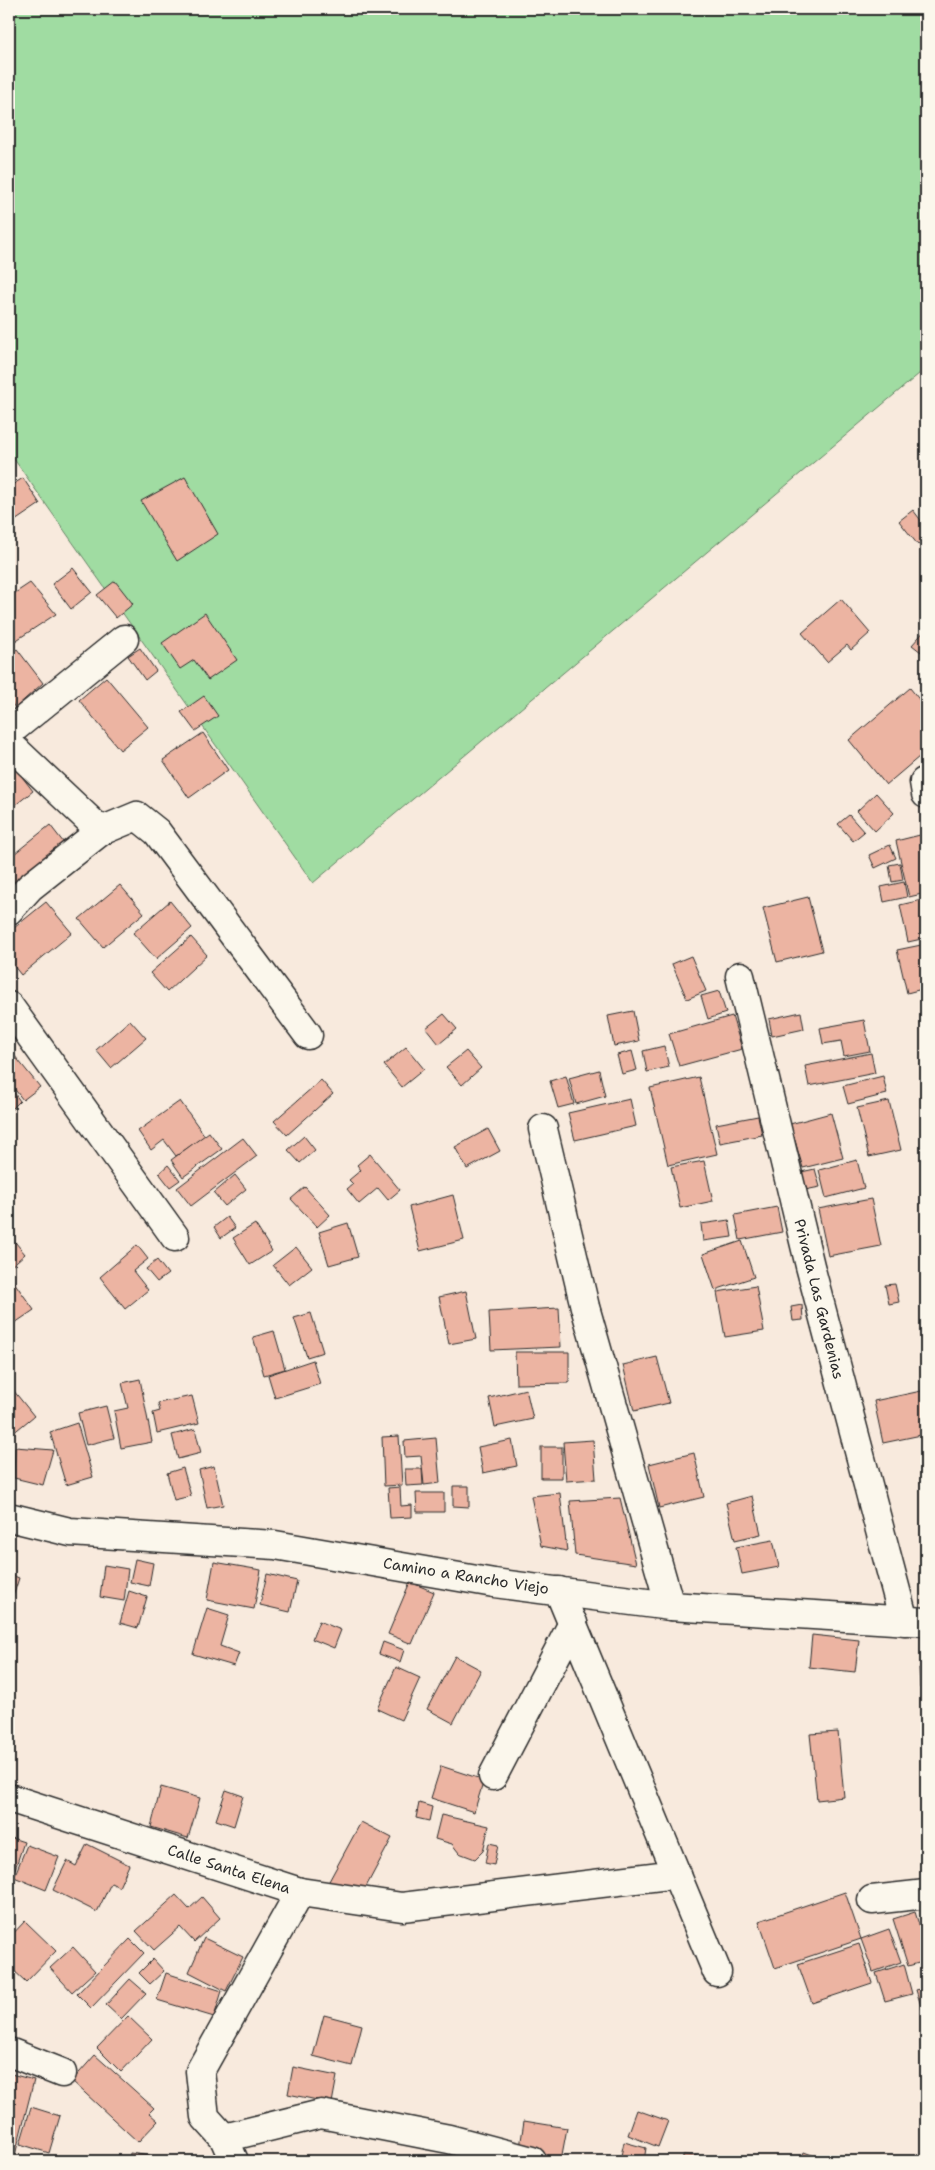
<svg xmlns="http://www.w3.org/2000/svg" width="935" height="2170" viewBox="0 0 935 2170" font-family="'Shantell Sans',sans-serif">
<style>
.green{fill:#a0dca2;stroke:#668466}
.building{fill:#ecb4a2;stroke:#2b2b2b}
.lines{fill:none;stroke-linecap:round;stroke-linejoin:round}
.minor-casing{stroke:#2b2b2b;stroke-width:31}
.minor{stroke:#fbf7ec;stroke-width:28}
.labels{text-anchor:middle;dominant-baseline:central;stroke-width:4.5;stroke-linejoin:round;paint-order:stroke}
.street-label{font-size:15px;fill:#2b2b2b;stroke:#fbf7ec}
</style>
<rect width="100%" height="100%" fill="#f8eadd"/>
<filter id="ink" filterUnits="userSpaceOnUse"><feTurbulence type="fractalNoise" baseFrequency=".02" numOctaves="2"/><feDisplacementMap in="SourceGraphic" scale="10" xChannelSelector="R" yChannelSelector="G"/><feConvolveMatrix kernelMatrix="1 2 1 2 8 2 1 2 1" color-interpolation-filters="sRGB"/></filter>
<g filter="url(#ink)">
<polygon class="green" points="9,9 926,9 926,368 313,883 9,452"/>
<g class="building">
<polygon points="185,477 218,534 177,561 141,501"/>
<polygon points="23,478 40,504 9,525 9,487"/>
<polygon points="913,510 926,527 926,539 918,545 899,521"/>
<polygon points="73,568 92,592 71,609 52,584"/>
<polygon points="115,581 133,604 116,618 97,595"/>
<polygon points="30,583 56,614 9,645 9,597"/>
<polygon points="841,599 870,633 851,650 847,645 827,662 802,633"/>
<polygon points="205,613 237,660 208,680 194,660 180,669 162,643"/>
<polygon points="926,629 926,645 921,652 912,645"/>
<polygon points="140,648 156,671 145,680 128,656"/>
<polygon points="17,649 43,683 15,708 9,699 9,655"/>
<polygon points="106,677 148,727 120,750 79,700"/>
<polygon points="910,688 926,708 926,751 886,785 849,740"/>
<polygon points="204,696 218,716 195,731 181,712"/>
<polygon points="203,733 228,770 189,798 163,760"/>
<polygon points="9,760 33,791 13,807 9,801"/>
<polygon points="876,793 894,813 875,831 857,811"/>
<polygon points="849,815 864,832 853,841 838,824"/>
<polygon points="50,825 67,847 9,893 9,858"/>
<polygon points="920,835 926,859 926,893 909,897 896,841"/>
<polygon points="890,845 896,858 875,868 869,855"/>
<polygon points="900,863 903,880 892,882 889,865"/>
<polygon points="904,882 907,897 884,902 881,887"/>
<polygon points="120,885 144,913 103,947 79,919"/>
<polygon points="808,897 822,951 777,962 763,908"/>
<polygon points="926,899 926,938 908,942 900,905"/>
<polygon points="170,901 192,928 156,959 133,933"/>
<polygon points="46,902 72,933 21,975 9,960 9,932"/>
<polygon points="191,937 207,955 167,992 150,973"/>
<polygon points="926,944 926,988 907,993 897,950"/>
<polygon points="691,956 706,991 687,999 672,964"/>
<polygon points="719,991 726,1013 708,1019 701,996"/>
<polygon points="633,1011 639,1041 614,1046 608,1016"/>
<polygon points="801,1012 804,1029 772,1036 769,1019"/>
<polygon points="444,1014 457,1029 439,1044 426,1028"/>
<polygon points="732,1016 742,1049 679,1066 669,1034"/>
<polygon points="130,1020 146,1038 111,1068 96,1050"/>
<polygon points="864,1020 870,1051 844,1056 841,1041 823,1044 820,1028"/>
<polygon points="664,1046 669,1067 647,1072 643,1051"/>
<polygon points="406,1047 424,1069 402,1087 384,1065"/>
<polygon points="466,1051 481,1068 462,1085 446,1067"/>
<polygon points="632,1051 637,1070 622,1074 617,1055"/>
<polygon points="871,1053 875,1073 809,1086 805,1066"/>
<polygon points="14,1055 40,1087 23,1100 9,1082 9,1059"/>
<polygon points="599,1070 605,1096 576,1104 569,1078"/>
<polygon points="566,1076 574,1104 558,1108 550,1081"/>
<polygon points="883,1076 887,1094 848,1104 843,1086"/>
<polygon points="699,1077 717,1154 668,1165 650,1088"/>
<polygon points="321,1080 333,1094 287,1135 274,1121"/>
<polygon points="9,1086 20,1101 9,1112"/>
<polygon points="630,1099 636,1126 575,1140 568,1113"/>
<polygon points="180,1101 205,1136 176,1156 164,1140 151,1150 138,1131"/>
<polygon points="889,1101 901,1150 869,1157 857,1108"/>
<polygon points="831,1113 843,1158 803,1168 790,1124"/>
<polygon points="758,1116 762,1135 720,1143 716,1124"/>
<polygon points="488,1129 500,1151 467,1169 455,1147"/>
<polygon points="209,1132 222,1149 183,1177 171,1160"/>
<polygon points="304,1136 315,1150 300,1163 288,1150"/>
<polygon points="243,1138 257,1156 191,1206 177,1188"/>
<polygon points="370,1154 400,1190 388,1200 378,1188 359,1204 347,1189 353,1184 349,1180 361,1170 357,1165"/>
<polygon points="857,1160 864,1188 826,1198 819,1170"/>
<polygon points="704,1161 713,1201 680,1208 671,1167"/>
<polygon points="168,1165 180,1180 170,1187 159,1173"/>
<polygon points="815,1169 820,1187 805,1190 801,1172"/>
<polygon points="235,1175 246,1189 225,1206 214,1193"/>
<polygon points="305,1187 330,1215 317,1227 291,1199"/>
<polygon points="453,1195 464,1240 420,1251 409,1207"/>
<polygon points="871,1199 881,1246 828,1256 818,1209"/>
<polygon points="777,1207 782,1232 740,1240 735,1215"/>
<polygon points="227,1217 235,1228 221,1238 214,1227"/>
<polygon points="729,1220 732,1237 703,1241 701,1224"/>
<polygon points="348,1223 358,1257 329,1265 319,1232"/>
<polygon points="255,1224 272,1251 250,1265 233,1238"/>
<polygon points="11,1237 25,1254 9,1268 9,1239"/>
<polygon points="742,1241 754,1277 715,1290 703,1254"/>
<polygon points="137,1245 148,1259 133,1271 148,1290 125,1309 100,1277"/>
<polygon points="296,1247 312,1267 289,1285 273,1265"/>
<polygon points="157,1260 168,1274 157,1282 146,1269"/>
<polygon points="9,1275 34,1310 9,1327"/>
<polygon points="895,1284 899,1302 889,1304 885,1285"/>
<polygon points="756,1286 764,1331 725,1337 717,1292"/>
<polygon points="466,1291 476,1339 449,1344 439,1297"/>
<polygon points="802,1305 803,1320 793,1321 791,1307"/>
<polygon points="559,1308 561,1347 491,1350 489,1312"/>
<polygon points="311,1313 323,1352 307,1357 294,1318"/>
<polygon points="274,1331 285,1369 264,1375 253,1337"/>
<polygon points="515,1352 569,1352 569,1383 516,1384"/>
<polygon points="657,1357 669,1403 634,1411 623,1365"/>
<polygon points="313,1360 320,1384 275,1398 268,1375"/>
<polygon points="140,1379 152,1442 121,1448 114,1411 128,1408 122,1383"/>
<polygon points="9,1385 34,1416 12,1434 9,1431"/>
<polygon points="526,1389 533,1419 495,1427 489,1398"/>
<polygon points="926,1390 926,1434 883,1443 874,1401"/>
<polygon points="192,1396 199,1423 157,1433 153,1413 160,1411 158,1403"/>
<polygon points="106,1406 114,1438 86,1445 78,1413"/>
<polygon points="77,1423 93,1477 66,1485 50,1432"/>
<polygon points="195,1429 201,1453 178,1459 172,1435"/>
<polygon points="399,1436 402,1485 384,1486 382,1437"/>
<polygon points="436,1438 440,1483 424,1485 421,1456 405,1457 404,1441"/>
<polygon points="512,1440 517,1466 483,1473 478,1447"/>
<polygon points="593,1440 596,1479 566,1481 563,1442"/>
<polygon points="15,1447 53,1450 43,1485 14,1478"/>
<rect x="541" y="1447" width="21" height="31"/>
<polygon points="694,1453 704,1497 659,1508 649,1464"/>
<polygon points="214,1466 223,1505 207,1508 199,1470"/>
<polygon points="183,1468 191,1496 174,1500 167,1473"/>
<polygon points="405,1469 422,1469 423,1485 406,1486"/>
<polygon points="453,1486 469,1486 469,1507 453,1506"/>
<polygon points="400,1487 401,1506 412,1505 412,1517 390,1518 388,1488"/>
<polygon points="416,1493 444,1493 444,1512 417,1512"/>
<polygon points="560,1493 567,1551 541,1546 531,1496"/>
<polygon points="752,1496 761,1534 735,1540 726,1503"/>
<polygon points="620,1498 636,1564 575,1555 570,1501"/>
<polygon points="773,1540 779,1567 742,1574 736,1547"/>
<polygon points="135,1559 153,1563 149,1586 130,1582"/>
<polygon points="214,1562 261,1570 254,1609 207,1600"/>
<polygon points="104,1565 128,1569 124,1601 100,1597"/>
<polygon points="9,1574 19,1578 9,1609"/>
<polygon points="267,1574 297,1581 290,1612 260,1605"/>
<polygon points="410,1582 434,1592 412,1644 388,1634"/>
<polygon points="129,1591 147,1597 138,1628 120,1623"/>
<polygon points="207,1608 229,1615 220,1646 239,1653 234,1666 193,1654"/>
<polygon points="319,1621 341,1630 334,1648 312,1639"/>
<polygon points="812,1635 859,1640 855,1672 809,1667"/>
<polygon points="383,1642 404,1650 400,1662 379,1654"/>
<polygon points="455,1656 481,1670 453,1723 427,1709"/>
<polygon points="396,1667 420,1678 401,1720 377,1709"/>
<polygon points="919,1668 926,1668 926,1688 920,1688"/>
<polygon points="838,1732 844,1797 817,1800 810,1734"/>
<polygon points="441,1766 484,1780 474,1812 431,1798"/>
<polygon points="161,1787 200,1798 188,1838 151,1827"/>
<polygon points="226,1790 243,1796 234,1826 216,1820"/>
<polygon points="419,1803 432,1807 429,1821 416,1818"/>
<polygon points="441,1815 489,1826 483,1851 475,1859 459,1853 452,1844 435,1839"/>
<polygon points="361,1822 392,1838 359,1900 328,1883"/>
<polygon points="9,1837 24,1842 15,1869 9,1867"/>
<polygon points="489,1843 498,1845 494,1865 485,1863"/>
<polygon points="87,1844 129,1865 119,1887 111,1883 97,1912 53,1890 67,1861 76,1866"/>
<polygon points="27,1845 59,1857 46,1890 14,1877"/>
<polygon points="845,1892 861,1939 775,1968 759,1921"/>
<polygon points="176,1895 189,1909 202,1897 220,1918 194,1942 180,1927 154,1950 136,1931"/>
<polygon points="915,1912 926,1947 926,1961 908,1966 893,1919"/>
<polygon points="25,1921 56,1951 26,1982 9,1966 9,1938"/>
<polygon points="889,1929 901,1962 873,1972 861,1939"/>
<polygon points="204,1938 243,1957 226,1991 189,1972"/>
<polygon points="130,1939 144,1953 91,2008 77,1994"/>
<polygon points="859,1944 872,1983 812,2003 798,1964"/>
<polygon points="73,1947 95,1971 72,1992 50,1968"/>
<polygon points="153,1959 164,1971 150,1984 139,1973"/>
<polygon points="904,1964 912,1994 885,2001 876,1973"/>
<polygon points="166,1973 222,1991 214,2017 157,2000"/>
<polygon points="130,1979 146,1993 121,2019 106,2005"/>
<polygon points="926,1987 926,2015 924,2015 916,1990"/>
<polygon points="324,2015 362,2025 352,2066 313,2056"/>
<polygon points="128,2016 152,2039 121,2072 97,2048"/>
<polygon points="95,2055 154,2108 149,2113 158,2121 138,2142 72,2081"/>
<polygon points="293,2067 337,2076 332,2103 288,2094"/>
<polygon points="11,2074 34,2080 14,2159 9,2157 9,2084"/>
<polygon points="926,2074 926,2096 921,2076"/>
<polygon points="31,2107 60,2116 49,2153 20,2144"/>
<polygon points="637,2110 668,2121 658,2147 628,2135"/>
<polygon points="524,2121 567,2128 561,2160 519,2154"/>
<polygon points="624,2142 646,2148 644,2161 620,2160"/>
<polygon points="804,2152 828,2161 800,2161"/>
<polygon points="130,2153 156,2157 155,2161 129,2161"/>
<polygon points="683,2155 697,2156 696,2161 683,2161"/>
</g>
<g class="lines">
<g class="minor-casing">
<g id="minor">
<polyline points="9,732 124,639"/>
<polyline points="9,744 101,831"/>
<polyline points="924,782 926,794"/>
<polyline points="9,910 30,887 101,831 137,816 157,832 308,1035"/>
<polyline points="740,976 810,1266 904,1621"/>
<polyline points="9,1006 175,1237"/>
<polyline points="543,1129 585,1307 670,1606"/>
<polyline points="9,1517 70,1532 275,1545 494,1583 670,1606 926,1622"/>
<polyline points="559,1591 717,1972"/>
<polyline points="493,1776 573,1623"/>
<polyline points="9,1798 300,1892 402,1907 677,1874"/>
<polyline points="872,1900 926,1894"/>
<polyline points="9,2052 62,2073"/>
<polyline points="224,2138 321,2114 449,2139 532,2161"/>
<polyline points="234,2161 224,2138 205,2117 200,2071 300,1892"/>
</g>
</g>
<use href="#minor" class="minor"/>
</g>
</g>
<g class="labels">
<g class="street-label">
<text transform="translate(819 1299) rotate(76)">Privada Las Gardenias</text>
<text transform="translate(466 1576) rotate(9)">Camino a Rancho Viejo</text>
<text transform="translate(229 1869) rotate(18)">Calle Santa Elena</text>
</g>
</g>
<rect width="935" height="2170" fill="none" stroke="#fbf7ec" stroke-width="30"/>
<rect x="15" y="15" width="905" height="2140" fill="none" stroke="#2b2b2b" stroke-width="2" filter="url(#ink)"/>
</svg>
